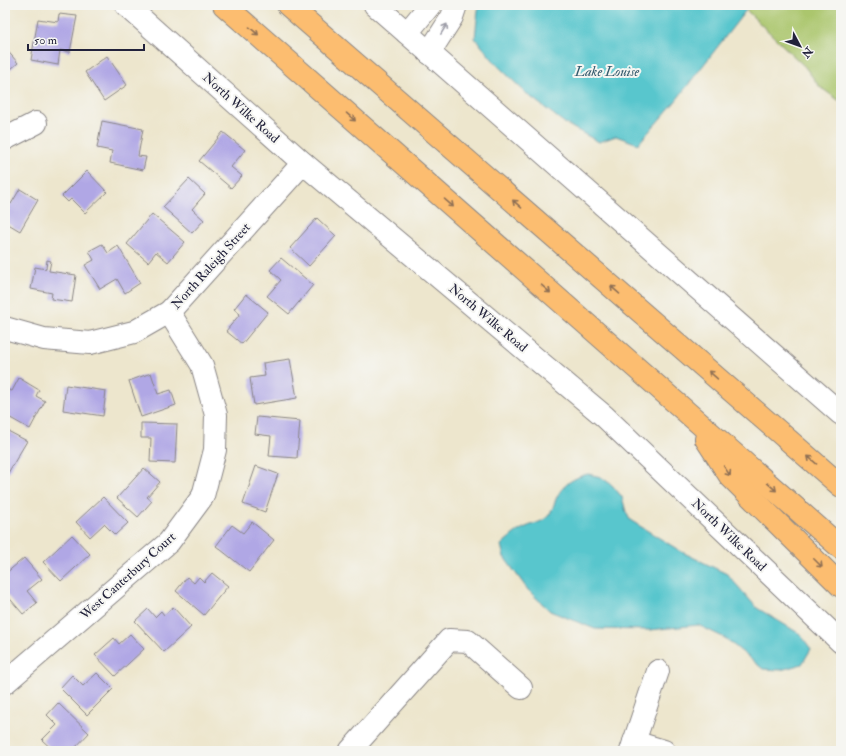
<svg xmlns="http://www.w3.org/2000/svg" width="846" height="756" viewBox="0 0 846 756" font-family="'IM FELL Double Pica',serif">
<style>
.green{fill:#abc66d;stroke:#667454}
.water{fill:#58c6cd;stroke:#3d7484}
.building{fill:#b0a7e5}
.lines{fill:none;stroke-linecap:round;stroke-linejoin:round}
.minor-casing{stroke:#888484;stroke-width:24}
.highway-casing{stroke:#888484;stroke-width:24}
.minor{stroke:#fff;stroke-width:22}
.highway{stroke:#fcbd6f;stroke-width:22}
.oneway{stroke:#9c9ca7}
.oneway2{stroke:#8f7055}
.labels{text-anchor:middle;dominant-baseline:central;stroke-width:4;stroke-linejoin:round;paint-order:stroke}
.street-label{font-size:13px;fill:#22223b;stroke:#f6f6f2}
.water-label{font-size:14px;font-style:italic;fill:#355b6e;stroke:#f6f6f2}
</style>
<rect width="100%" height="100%" fill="#f6f6f2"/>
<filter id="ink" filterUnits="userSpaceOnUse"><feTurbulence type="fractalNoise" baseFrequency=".025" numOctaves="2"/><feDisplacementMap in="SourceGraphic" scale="8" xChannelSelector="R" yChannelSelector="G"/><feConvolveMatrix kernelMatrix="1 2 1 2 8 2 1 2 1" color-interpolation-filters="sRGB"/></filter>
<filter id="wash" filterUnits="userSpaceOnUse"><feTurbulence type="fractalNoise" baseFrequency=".012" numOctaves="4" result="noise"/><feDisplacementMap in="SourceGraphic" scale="16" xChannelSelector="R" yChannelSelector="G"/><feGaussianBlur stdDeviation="0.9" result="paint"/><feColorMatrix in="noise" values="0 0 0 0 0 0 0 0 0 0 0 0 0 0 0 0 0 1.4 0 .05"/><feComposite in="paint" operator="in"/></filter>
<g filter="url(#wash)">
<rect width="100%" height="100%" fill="#ede6cd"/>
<polygon class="green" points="750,5 841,5 841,102 820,87 805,67 746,10"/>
<g class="water">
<polygon points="480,5 750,5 674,103 638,144 616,136 599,142 566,124 527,94 497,65 475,38 478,10"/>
<path d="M 588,474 L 601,477 L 612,485 L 622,497 L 626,512 L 630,520 L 682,552 L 727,574 L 757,608 L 800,634 L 811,649 L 802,664 L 781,670 L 763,669 L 725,638 L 698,625 L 650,630 L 595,629 L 550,611 L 528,590 L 504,557 L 501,545 C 509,538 516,531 526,527 C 532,524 540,523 546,518 C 553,512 553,505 557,497 C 563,484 575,477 588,474 Z"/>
</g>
<g id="blocks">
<g class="building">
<polygon points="59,14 77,16 70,52 60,50 58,65 31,60 38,19 58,22"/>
<polygon points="5,48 18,63 5,74"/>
<polygon points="107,56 127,85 104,101 85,72"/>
<polygon points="102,121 143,129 138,156 146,157 143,170 110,163 112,151 97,148"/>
<polygon points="223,132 245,150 231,167 242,176 231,188 199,161"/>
<polygon points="87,171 107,192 85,213 71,199 68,202 62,196"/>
<polygon points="189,179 205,194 192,209 204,220 192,233 163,207"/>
<polygon points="20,189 38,200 20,231 5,222 5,200 11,204"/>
<polygon points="152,214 185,242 168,262 156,252 148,262 127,244"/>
<polygon points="317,218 336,236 309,266 290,248"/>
<polygon points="102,244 108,253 118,246 140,283 125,293 117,279 100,289 85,265 94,260 89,251"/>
<polygon points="281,258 313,285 289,314 267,296 281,280 270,270"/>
<polygon points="47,260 51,261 49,271 76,275 72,302 51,299 52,293 31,289 35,267 46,269"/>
<polygon points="246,294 268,312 242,344 226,331 240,314 234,309"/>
<polygon points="290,359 297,398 254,405 250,378 265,376 263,363"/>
<polygon points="151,373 158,394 171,390 176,405 141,417 129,381"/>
<polygon points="19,378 39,390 36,396 45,401 30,429 5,415 5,398 9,390 12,391"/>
<polygon points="66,385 106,391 103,416 63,410"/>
<polygon points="257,417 300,421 297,458 269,456 271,436 255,434"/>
<polygon points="141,423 177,424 175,463 150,462 151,438 141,438"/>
<polygon points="6,430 27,441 8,473 5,472 5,432"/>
<polygon points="256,466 278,474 265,512 243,504"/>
<polygon points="144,468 160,482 147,497 152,501 138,517 117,498"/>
<polygon points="103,497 128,523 115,535 104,524 90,537 76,522"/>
<polygon points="252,522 274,540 249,572 216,546 232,525 243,533"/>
<polygon points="72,535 90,554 61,581 43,562"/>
<polygon points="24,558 42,579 27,591 37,603 23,614 5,593 5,574"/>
<polygon points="212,573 228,586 204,615 176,591 187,577 194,583 199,577 204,582"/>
<polygon points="173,607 191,627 164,652 135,621 148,609 155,617 161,611 164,615"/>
<polygon points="130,634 144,649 115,676 95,655 114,638 119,644"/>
<polygon points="97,673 113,689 87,715 60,688 72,675 83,686"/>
<polygon points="58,703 89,733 75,748 78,751 54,751 42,740 57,725 47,715"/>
</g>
</g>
</g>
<g filter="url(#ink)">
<use href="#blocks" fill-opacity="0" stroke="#888484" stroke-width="1"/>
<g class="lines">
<g class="minor-casing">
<g id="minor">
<polyline points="126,5 303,163 604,416 841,642"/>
<polyline points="375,5 841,414"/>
<polyline points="407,33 430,5"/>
<polyline points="429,53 452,17 456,5"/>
<polyline points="5,139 36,123"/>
<polyline points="5,328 44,339 90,343 134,332 169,312 303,163"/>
<polyline points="5,683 169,542 203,496 215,450 216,415 202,365 169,312"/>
<polyline points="634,742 664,751"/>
<polyline points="350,751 449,640 468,641 521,688"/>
<polyline points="631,751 658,671"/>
</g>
</g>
<g class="highway-casing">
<g id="highway">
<polyline points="224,5 841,548"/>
<polyline points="288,5 841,486"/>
<polyline points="706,439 730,476 841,586"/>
</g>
</g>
<use href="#minor" class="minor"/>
<use href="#highway" class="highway"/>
</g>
<defs><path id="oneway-shaft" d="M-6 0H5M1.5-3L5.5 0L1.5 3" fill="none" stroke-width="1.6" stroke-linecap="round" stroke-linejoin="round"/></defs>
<use class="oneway" href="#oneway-shaft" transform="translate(444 29) rotate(-58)"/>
<g class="oneway2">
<use href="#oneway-shaft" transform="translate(254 31) rotate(41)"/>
<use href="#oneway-shaft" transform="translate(351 117) rotate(41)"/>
<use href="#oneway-shaft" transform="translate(449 203) rotate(41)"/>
<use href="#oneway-shaft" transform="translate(517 204) rotate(-139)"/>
<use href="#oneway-shaft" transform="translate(546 289) rotate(41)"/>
<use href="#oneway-shaft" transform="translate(615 290) rotate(-139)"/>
<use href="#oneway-shaft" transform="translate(713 375) rotate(-139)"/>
<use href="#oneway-shaft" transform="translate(812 460) rotate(-139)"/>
<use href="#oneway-shaft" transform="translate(727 471) rotate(56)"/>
<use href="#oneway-shaft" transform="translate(772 487) rotate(41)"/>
<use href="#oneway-shaft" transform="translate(818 563) rotate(45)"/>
</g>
</g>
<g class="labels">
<g class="street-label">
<text transform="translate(241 108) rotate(42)">North Wilke Road</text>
<text transform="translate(211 266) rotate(-48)">North Raleigh Street</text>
<text transform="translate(488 318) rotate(40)">North Wilke Road</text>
<text transform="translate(729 535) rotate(44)">North Wilke Road</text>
<text transform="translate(128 576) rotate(-42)">West Canterbury Court</text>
</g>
<g class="water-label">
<text x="607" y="71">Lake Louise</text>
</g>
</g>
<rect width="846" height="756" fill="none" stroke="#f6f6f2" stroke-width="20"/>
<g transform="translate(800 46) rotate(131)" stroke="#f6f6f2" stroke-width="3" paint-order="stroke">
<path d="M0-3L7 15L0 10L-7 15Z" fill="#22223b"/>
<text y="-6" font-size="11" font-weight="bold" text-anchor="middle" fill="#22223b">N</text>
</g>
<path d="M28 44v6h116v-6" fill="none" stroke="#22223b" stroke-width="2"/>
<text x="34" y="44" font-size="12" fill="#22223b" stroke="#f6f6f2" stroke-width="3" paint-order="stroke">50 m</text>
</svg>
